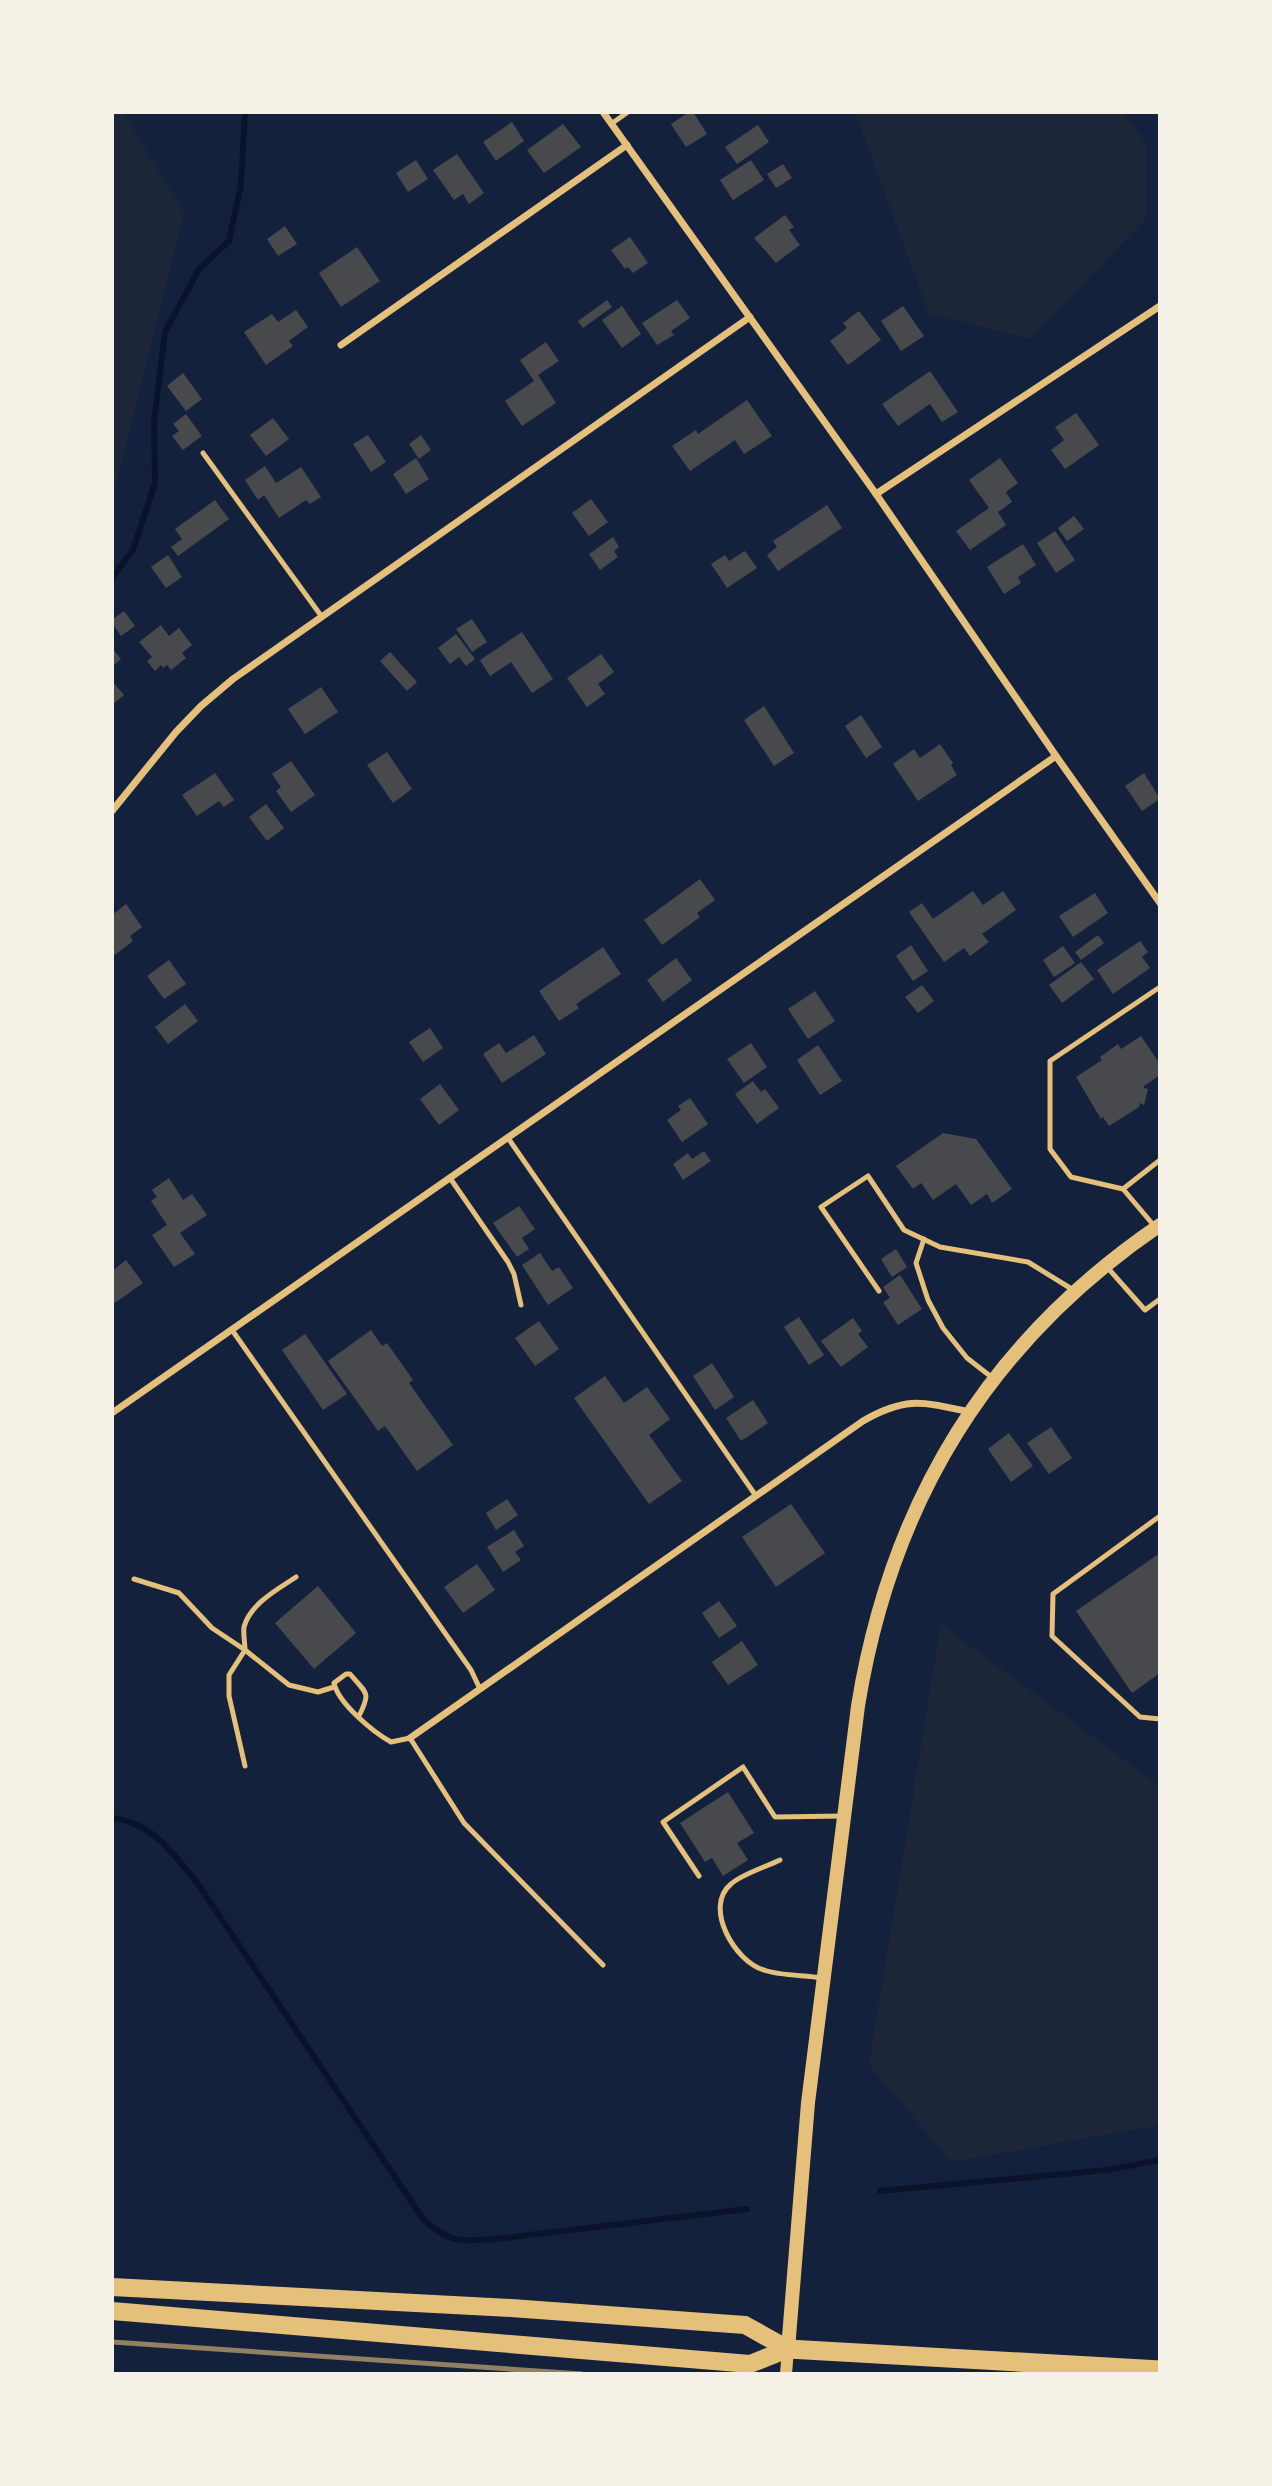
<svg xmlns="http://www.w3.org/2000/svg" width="1272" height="2486" viewBox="0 0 1272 2486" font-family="Raleway,sans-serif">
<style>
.green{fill:#1d2539}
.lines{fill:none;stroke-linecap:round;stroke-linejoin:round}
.stream{stroke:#0b132b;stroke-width:6}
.building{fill:#48494c}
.service{stroke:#e5c07b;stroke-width:5}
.minor{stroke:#e5c07b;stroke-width:7}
.tertiary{stroke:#e5c07b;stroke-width:12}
.secondary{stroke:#e5c07b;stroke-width:14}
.primary{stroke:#e5c07b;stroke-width:18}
.trunk{stroke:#e5c07b;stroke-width:19}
.rail{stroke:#918062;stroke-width:5}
</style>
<rect width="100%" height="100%" fill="#14213d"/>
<g class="green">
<polygon points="112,112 123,112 184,213 112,500"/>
<polygon points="855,112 1123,112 1146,143 1147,217 1030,339 929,314"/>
<polygon points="941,1624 1160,1787 1160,2125 951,2162 869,2065"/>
</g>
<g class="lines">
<g class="stream">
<polyline points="112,578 133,550 155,483 154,422 165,332 199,269 229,241 241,185 245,112"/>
<path d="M 112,1818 C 153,1822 174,1855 198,1884 L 423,2219 C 451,2244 459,2241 495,2239 L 747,2209"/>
<polyline points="880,2191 1107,2170 1160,2160"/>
</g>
</g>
<g class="building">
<polygon points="689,112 693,112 707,134 686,147 671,124"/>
<polygon points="512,122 524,141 496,161 483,142"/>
<polygon points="563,124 581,147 544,173 527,150"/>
<polygon points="758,125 769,142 737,164 725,147"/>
<polygon points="457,154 484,193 469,204 463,194 454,200 433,170"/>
<polygon points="416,160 428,179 408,192 396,173"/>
<polygon points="751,160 764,180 733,200 720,180"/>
<polygon points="783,164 792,178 776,188 767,174"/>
<polygon points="785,215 794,227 789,230 800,245 776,263 754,238"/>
<polygon points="285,226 297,244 278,256 267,239"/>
<polygon points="630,237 648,263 633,273 628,267 625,269 611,250"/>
<polygon points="357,247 380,281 341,307 319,273"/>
<polygon points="607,300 612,307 583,328 578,321"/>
<polygon points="677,300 690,318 671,331 674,335 657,345 642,323"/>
<polygon points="622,306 641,334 622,348 602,320"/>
<polygon points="903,306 924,336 901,351 881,321"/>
<polygon points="296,310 308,327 289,341 293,346 266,365 244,332 272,314 278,322"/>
<polygon points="859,311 881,340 848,365 830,341 847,328 843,323"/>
<polygon points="546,342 559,361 538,375 556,403 522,426 505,401 534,381 520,360"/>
<polygon points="930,371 958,412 942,422 930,404 898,426 882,404"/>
<polygon points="183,373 202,399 186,411 167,386"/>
<polygon points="747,400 772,436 744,454 735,440 690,471 672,446 696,430 698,434"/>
<polygon points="1076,413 1099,445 1065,469 1051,450 1064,440 1055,427"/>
<polygon points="186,414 202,436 183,450 172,436 179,431 173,424"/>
<polygon points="273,418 289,439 266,456 250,435"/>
<polygon points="368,435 386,462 371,472 353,444"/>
<polygon points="421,435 431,450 419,459 409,444"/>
<polygon points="416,458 429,479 406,494 393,474"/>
<polygon points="1000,458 1018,483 1006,492 1012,502 998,512 1006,525 970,550 956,531 989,508 969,480"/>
<polygon points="265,466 276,483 301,467 321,497 310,504 306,500 279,518 264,495 258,500 245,480"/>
<polygon points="591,499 608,522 589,536 572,513"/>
<polygon points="215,500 229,519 178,556 171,547 182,539 175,529"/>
<polygon points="827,505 842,528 778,571 767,555 777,547 773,541"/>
<polygon points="1074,516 1084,529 1067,541 1058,528"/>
<polygon points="1055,531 1075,560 1056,573 1037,543"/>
<polygon points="613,537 619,547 614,551 618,557 600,570 589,554"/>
<polygon points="1023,544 1036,565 1018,577 1021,583 1004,594 987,567"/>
<polygon points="745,551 757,568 727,588 711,564 725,555 729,561"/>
<polygon points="168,555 182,577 166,588 151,567"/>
<polygon points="124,611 135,626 121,636 112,623 112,620"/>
<polygon points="472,619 487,642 472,652 456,629"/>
<polygon points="161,625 169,636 179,628 192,645 182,653 186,658 171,670 167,665 163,668 161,665 155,671 147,661 152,657 139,642"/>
<polygon points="522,632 553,679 532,693 511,662 490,676 480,660"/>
<polygon points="456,634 475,659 466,666 459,657 450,664 438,648"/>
<polygon points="112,648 121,659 112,667"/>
<polygon points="390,652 417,682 407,691 380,661"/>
<polygon points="601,654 614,672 598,684 605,694 587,707 567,678"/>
<polygon points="112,681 124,695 112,705"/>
<polygon points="321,687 338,712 305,734 288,709"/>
<polygon points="764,706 794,753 774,766 744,720"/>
<polygon points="861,715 882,747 866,758 845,726"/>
<polygon points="940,744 953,763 951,765 957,775 918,801 893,764 914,749 920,758"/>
<polygon points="387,752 412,789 393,803 367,765"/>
<polygon points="291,761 315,795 291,812 276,791 281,787 272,774"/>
<polygon points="215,773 234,800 224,807 219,801 197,816 182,795"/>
<polygon points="1144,773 1160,799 1142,811 1125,786"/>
<polygon points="266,804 284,828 267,841 249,817"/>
<polygon points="700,879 715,900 697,913 700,917 662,945 644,920"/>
<polygon points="973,891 983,905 1003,891 1016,910 982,934 989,942 970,956 964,948 944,962 909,912 922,903 933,919"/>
<polygon points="1095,893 1108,913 1073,937 1059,916"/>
<polygon points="126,904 142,927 130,936 133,941 112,957 112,915"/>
<polygon points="1098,935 1104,943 1081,960 1075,952"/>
<polygon points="1140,941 1148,952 1142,957 1150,968 1113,994 1097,970"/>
<polygon points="911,945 928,971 913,981 896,956"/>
<polygon points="1063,946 1075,963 1054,977 1043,960"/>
<polygon points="603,947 621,974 576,1004 579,1008 559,1021 539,991"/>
<polygon points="676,958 692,980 663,1002 647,980"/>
<polygon points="169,960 186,984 164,999 147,976"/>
<polygon points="1081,962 1094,979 1062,1003 1049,985"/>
<polygon points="922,985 934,1001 918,1013 905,997"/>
<polygon points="815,991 835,1021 808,1039 788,1009"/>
<polygon points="185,1004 198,1021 168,1044 155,1027"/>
<polygon points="430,1028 443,1048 423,1062 409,1042"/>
<polygon points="534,1035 546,1054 502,1083 483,1054 499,1043 506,1053"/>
<polygon points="1141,1036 1160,1064 1160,1075 1144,1086 1144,1088 1148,1089 1144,1105 1140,1103 1139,1107 1109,1126 1103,1117 1101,1119 1076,1077 1102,1060 1100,1057 1118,1044 1121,1049"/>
<polygon points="751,1043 767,1067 744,1083 727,1059"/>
<polygon points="818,1045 842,1081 820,1095 797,1060"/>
<polygon points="753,1081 761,1092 765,1089 779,1108 757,1124 735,1094"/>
<polygon points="440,1084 459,1110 439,1125 420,1099"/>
<polygon points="690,1098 708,1124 682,1142 667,1120 681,1110 678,1106"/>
<polygon points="943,1133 976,1139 1012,1189 992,1203 987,1194 971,1205 956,1184 933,1200 921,1183 913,1189 896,1166"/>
<polygon points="704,1151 711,1161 683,1180 673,1164 688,1153 692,1159"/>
<polygon points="169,1178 183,1200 192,1194 207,1215 180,1233 195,1254 174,1267 152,1235 167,1225 151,1201 157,1197 152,1190"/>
<polygon points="519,1206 535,1229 522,1238 529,1249 517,1257 493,1223"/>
<polygon points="896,1249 907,1267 892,1277 881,1259"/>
<polygon points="540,1253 552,1271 559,1267 573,1288 548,1305 522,1265"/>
<polygon points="126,1260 143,1283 112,1305 112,1271"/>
<polygon points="900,1275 922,1309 898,1325 883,1302 890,1298 883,1287"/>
<polygon points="799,1317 824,1355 809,1365 784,1327"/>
<polygon points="853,1318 862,1331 858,1334 868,1347 841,1367 821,1341"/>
<polygon points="539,1321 559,1349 535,1366 515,1338"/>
<polygon points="371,1330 382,1346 387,1343 413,1380 409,1383 453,1445 417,1471 385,1426 378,1431 328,1361"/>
<polygon points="305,1334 347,1394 323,1410 282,1350"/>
<polygon points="712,1363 734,1397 715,1410 693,1376"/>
<polygon points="605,1376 624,1403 647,1387 670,1419 649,1435 682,1481 649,1504 574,1398"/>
<polygon points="753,1400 768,1423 741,1441 726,1418"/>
<polygon points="1051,1427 1072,1458 1049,1474 1027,1443"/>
<polygon points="1009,1433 1033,1466 1011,1482 988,1449"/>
<polygon points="507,1499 518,1515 496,1530 486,1513"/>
<polygon points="791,1504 825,1553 776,1587 742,1537"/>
<polygon points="514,1530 524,1546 515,1552 521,1560 503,1572 487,1547"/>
<polygon points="1160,1553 1160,1673 1132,1693 1076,1611"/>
<polygon points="477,1564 495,1590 463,1613 444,1587"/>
<polygon points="318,1586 356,1633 314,1669 275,1623"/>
<polygon points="719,1601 737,1626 719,1638 702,1613"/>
<polygon points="742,1641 758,1665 728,1685 712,1662"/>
<polygon points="728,1792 754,1833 737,1843 748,1860 723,1876 712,1858 705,1862 680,1823"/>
</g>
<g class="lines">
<g class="service">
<polyline points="611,124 628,112"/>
<polyline points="203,453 322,617"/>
<polyline points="508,1138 756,1496"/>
<polyline points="450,1178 508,1262 514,1274 521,1305"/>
<polyline points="1123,1189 1160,1160"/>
<polyline points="1156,1228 1123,1189 1071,1177 1050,1149 1050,1061 1160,987"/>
<polyline points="924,1239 916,1263 928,1300 943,1328 967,1358 994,1379"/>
<polyline points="1107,1267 1145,1310 1160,1299"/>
<polyline points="879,1291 821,1207 868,1176 904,1230 940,1247 1028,1262 1075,1291"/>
<polyline points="232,1330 471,1670 480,1689"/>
<polyline points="1160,1516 1053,1594 1052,1636 1140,1717 1160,1719"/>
<path d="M 296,1577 C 278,1589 250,1604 244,1627 C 243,1634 245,1643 245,1650 L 289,1685 L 318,1692 L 334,1687"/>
<polyline points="134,1579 179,1593 212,1628 245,1650 229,1675 229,1696 245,1766"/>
<path d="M 359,1716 C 371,1692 367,1694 350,1674 L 346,1674 L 334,1683 C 338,1703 373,1732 391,1742 L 410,1738 L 464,1823 L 603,1965"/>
<path d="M 780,1860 C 766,1867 742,1874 731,1884 C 703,1907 735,1962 764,1970 C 781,1976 804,1975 822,1978"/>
<polyline points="699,1876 663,1822 743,1767 775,1817 843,1816"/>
</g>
<g class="minor">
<polyline points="603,112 876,494 1056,756 1160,903"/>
<polyline points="341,345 627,145"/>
<polyline points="876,494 1160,306"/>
<polyline points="112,811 176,732 201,706 233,679 750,317"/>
<polyline points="112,1413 1056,756"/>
<path d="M 410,1738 L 863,1421 C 906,1396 923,1402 970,1412"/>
</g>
<polyline class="tertiary" points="786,2374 788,2349"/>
<path class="secondary" d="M 788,2349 L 808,2103 L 858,1706 C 891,1502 988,1342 1160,1225"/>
<g class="primary">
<polyline points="112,2287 511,2308 745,2325 788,2349"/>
<polyline points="112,2311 750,2364 788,2349"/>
</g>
<polyline class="trunk" points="788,2349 1160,2370"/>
<polyline class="rail" points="112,2342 582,2374"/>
</g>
<rect width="1272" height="2486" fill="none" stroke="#f6f1e7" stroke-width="228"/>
</svg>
